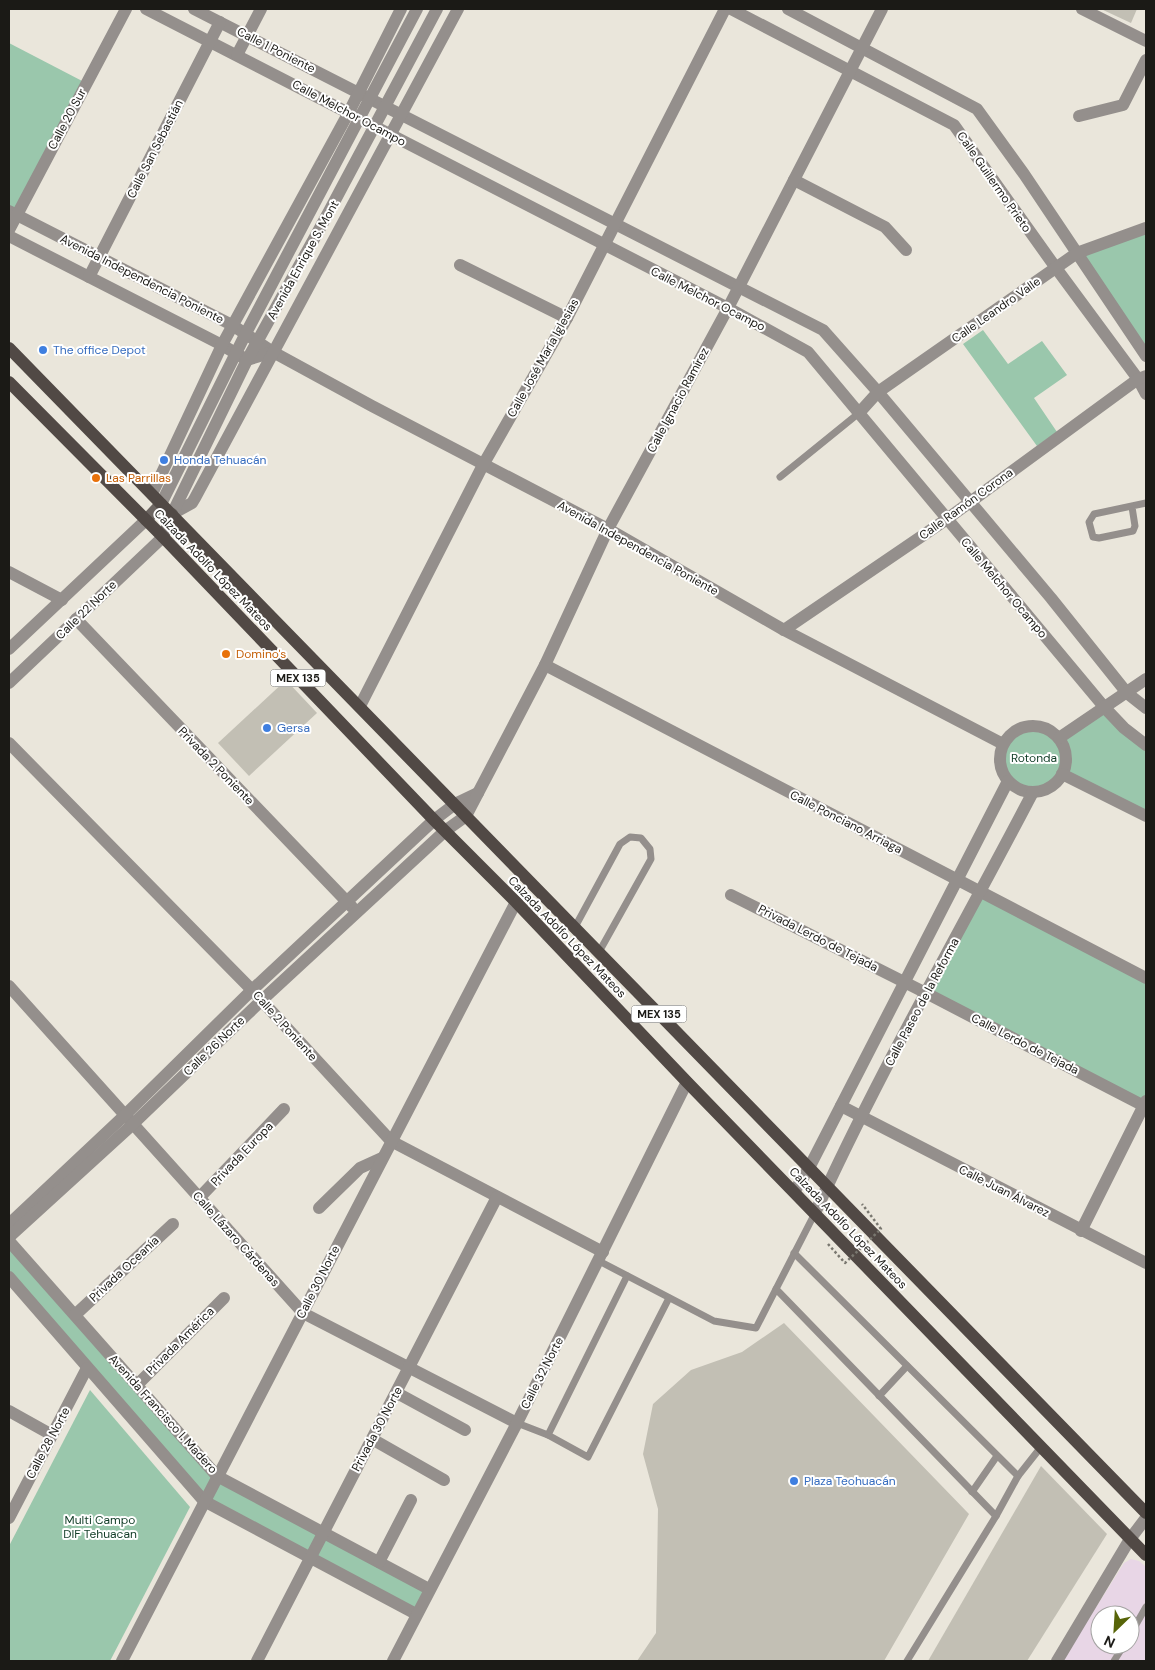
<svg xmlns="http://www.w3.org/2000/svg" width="1155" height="1670" viewBox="0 0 1155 1670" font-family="'DM Sans',sans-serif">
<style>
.commercial{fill:#e8d6e6;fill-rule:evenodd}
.green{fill:#9ac7ac}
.building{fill:#c2bfb4}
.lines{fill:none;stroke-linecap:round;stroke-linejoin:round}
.lane{stroke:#948f8c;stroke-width:7}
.street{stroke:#948f8c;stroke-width:12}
.secondary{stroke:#6d6662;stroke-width:12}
.primary{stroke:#514945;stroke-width:12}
.path-bridge{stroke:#7a7870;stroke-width:2.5;stroke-dasharray:2.5 2.5;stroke-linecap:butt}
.shop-dot{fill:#3f7fe0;stroke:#fff;stroke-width:2}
.food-dot{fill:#e8710a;stroke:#fff;stroke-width:2}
.labels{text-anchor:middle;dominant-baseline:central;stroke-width:4;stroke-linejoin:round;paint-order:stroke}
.shield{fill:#fff;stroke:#5f5f5c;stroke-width:1}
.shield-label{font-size:11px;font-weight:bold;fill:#1b1a16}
.street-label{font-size:12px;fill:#1b1a16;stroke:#fff}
.shop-label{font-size:12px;fill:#366cbe;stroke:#fff;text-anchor:start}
.food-label{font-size:12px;fill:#c56008;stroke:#fff;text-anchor:start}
.park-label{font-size:12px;fill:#103c26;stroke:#fff}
</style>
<rect width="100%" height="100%" fill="#eae6db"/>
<path class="commercial" d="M 1131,1559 L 1139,1561 L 1146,1567 L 1146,1661 L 1062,1661 L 1124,1563 ZM 1100,1615 L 1130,1615 L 1130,1645 L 1100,1645 Z"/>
<g class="green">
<polygon points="9,43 86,83 17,215 9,211"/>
<polygon points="1146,228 1146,356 1077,253"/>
<polygon points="983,330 1008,364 1042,341 1067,375 1034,398 1057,432 1037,446 963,344"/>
<polygon points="1105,709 1146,747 1146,814 1065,774 1068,753 1063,738"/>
<path d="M 1022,728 C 1029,728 1040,727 1046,729 C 1050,731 1055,736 1057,740 C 1081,773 1032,809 1010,779 C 1006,774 1005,767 1002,761 L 1009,740 Z"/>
<polygon points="981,892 1146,978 1146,1101 926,993"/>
<polygon points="9,1246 217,1476 429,1589 416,1614 204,1501 9,1273"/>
<polygon points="90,1390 190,1507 110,1661 9,1661 9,1546"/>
</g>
<g class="building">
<polygon points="1101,9 1137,9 1131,23"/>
<polygon points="286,680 317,713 249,776 218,743"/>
<polygon points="784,1323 969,1514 884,1661 637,1661 656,1633 658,1509 643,1454 653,1404 691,1370 742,1352"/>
<polygon points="1041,1466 1107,1534 1027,1661 928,1661"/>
</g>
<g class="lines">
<g class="lane">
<polyline points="780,477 859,413"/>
<polyline points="1132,507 1135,526 1133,531 1099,538 1093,537 1089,522 1094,514 1146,503"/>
<polyline points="575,927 620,844 630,837 641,838 650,849 651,859 599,952"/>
<polyline points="815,1213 776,1289 996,1516"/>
<polyline points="794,1253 1018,1476"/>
<polyline points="599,1261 714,1321 756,1328 776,1289"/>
<polyline points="627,1276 548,1435 588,1457 669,1298"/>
<polyline points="879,1396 907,1366"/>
<polyline points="517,1423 548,1435"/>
<polyline points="972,1492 997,1456"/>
<polyline points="1130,1635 1146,1607"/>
<polyline points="907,1661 996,1516 1018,1476 1041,1447"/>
<polyline points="1114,1661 1124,1645"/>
</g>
<g class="street">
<polyline points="146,9 728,308 808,352 1105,708 1124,728 1146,745"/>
<polyline points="194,9 823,330 878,392 1051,598 1127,693 1146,708"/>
<polyline points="731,9 954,125 1056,268 1138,379 1146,394"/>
<polyline points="788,9 977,109 1024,174 1146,356"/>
<polyline points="1082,9 1146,41"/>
<polyline points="237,55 261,9"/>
<polyline points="1079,116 1123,105 1146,60"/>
<polyline points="794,180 885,227 906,250"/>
<polyline points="9,211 232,325 273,352 372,406 608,529 784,630 1003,744"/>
<polyline points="9,230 126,9"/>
<polyline points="9,236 222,345 247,360 273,352"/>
<polyline points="460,265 567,318"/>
<polyline points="89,277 220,22"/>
<polyline points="859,413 878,392 1077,253 1146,228"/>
<polyline points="152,494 222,345 349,112 401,9"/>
<polyline points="161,504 246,333 417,9"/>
<path d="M 172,514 L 192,503 L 195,498 C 282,334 372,172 458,9"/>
<polyline points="172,514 247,360 325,219 437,9"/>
<polyline points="9,572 62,600"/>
<polyline points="76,619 352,907"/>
<polyline points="784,630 947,519 1138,379 1146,376"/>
<polyline points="9,649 146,520"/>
<polyline points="545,665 1146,978"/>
<polyline points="9,683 163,537"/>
<polyline points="360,706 483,465 567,318 725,9"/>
<circle cx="1033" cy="759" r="33"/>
<polyline points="1059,738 1146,679"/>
<polyline points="9,743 252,990 391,1141 603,1252"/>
<polyline points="1062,774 1146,816"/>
<polyline points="731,895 926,993 1146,1107"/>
<polyline points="9,986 303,1313 517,1423"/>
<polyline points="841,1106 1146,1263"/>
<polyline points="794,1192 809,1168 1008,781"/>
<polyline points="199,1198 284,1109"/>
<polyline points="319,1208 360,1168 382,1158"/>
<path d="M 815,1213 C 880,1070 960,932 1033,792"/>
<polyline points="9,1224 125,1115 252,990 434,820 455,804 478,793"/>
<polyline points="1081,1231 1146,1101"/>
<polyline points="9,1237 133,1124 261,1001 445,831 466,816 545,665 608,529 728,308 882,9"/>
<polyline points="9,1241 217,1476 429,1589"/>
<polyline points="9,1277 204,1501 416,1614"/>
<polyline points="75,1315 173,1224"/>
<polyline points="137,1385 224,1298"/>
<polyline points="397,1393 465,1430"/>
<polyline points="9,1411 52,1435"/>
<polyline points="372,1439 444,1480"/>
<polyline points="9,1518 87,1368"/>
<polyline points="379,1562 411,1500"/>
<polyline points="122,1661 516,902"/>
<polyline points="257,1661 497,1197"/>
<polyline points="393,1661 517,1423 687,1082"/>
<polyline points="1057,1661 1130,1539 1146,1518"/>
</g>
<g class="secondary">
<polyline points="146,520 161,504"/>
<polyline points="163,537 172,514"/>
</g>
<g class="primary">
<polyline points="9,348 1146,1513"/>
<polyline points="9,382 163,537 434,820 516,902 687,1082 1146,1555"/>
</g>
<polyline class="path-bridge" points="828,1244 845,1263 881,1229 862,1204"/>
</g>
<g class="shop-dot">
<circle cx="43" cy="350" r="5"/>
<circle cx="164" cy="460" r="5"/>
<circle cx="267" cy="728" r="5"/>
<circle cx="794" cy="1481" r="5"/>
</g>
<g class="food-dot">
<circle cx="96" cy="478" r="5"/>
<circle cx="226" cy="654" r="5"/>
</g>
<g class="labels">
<g class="shield">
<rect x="270.5" y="669.5" width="55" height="17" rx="4"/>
<rect x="631.5" y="1005.5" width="55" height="17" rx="4"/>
</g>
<g class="shield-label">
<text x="298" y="678">MEX 135</text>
<text x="659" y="1014">MEX 135</text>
</g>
<g class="street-label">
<text transform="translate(276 50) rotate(27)">Calle 1 Poniente</text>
<text transform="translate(349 113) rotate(28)">Calle Melchor Ocampo</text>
<text transform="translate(67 119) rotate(-62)">Calle 20 Sur</text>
<text transform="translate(155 149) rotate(-63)">Calle San Sebastián</text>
<text transform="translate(994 182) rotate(55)">Calle Guillermo Prieto</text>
<text transform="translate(303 260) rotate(-61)">Avenida Enrique S. Mont</text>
<text transform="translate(142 279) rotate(27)">Avenida Independencia Poniente</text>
<text transform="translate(708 299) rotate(27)">Calle Melchor Ocampo</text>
<text transform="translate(996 310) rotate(-35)">Calle Leandro Valle</text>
<text transform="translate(543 358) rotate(-61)">Calle José María Iglesias</text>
<text transform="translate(678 400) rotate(-62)">Calle Ignacio Ramírez</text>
<text transform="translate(966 504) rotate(-36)">Calle Ramón Corona</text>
<text transform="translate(638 548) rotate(29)">Avenida Independencia Poniente</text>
<text transform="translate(213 570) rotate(46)">Calzada Adolfo López Mateos</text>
<text transform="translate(1004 588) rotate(50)">Calle Melchor Ocampo</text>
<text transform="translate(86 610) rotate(-44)">Calle 22 Norte</text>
<text transform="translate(216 766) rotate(46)">Privada 2 Poniente</text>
<text transform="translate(846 822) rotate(27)">Calle Ponciano Arriaga</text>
<text transform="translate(567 937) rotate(46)">Calzada Adolfo López Mateos</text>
<text transform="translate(818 938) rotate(27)">Privada Lerdo de Tejada</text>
<text transform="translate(922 1002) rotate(-62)">Calle Paseo de la Reforma</text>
<text transform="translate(285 1026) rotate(48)">Calle 2 Poniente</text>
<text transform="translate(1025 1044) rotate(27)">Calle Lerdo de Tejada</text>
<text transform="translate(214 1046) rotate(-44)">Calle 26 Norte</text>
<text transform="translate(242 1154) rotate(-46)">Privada Europa</text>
<text transform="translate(1004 1191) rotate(27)">Calle Juan Álvarez</text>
<text transform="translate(848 1228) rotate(46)">Calzada Adolfo López Mateos</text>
<text transform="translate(236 1239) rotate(48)">Calle Lázaro Cárdenas</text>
<text transform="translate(124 1269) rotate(-43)">Privada Oceanía</text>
<text transform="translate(318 1282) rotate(-63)">Calle 30 Norte</text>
<text transform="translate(180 1341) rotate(-45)">Privada América</text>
<text transform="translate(542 1373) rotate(-63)">Calle 32 Norte</text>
<text transform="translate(163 1414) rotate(48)">Avenida Francisco I. Madero</text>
<text transform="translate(377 1429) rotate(-62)">Privada 30 Norte</text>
<text transform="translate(48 1443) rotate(-62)">Calle 28 Norte</text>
</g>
<g class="shop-label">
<text x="53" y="350">The office Depot</text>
<text x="174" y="460">Honda Tehuacán</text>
<text x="277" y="728">Gersa</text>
<text x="804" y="1481">Plaza Teohuacán</text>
</g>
<g class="food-label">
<text x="106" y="478">Las Parrillas</text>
<text x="236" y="654">Domino's</text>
</g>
<g class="park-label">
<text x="1034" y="758">Rotonda</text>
<text x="100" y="1520">Multi Campo<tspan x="100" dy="14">DIF Tehuacan</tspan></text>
</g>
</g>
<rect width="1155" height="1670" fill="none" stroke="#1b1a16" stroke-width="20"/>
<g transform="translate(1115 1630) rotate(205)"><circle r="24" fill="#ffffff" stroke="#a4a3a2"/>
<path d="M0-4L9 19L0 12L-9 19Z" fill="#576408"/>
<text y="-8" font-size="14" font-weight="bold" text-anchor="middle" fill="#1b1a16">N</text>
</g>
</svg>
